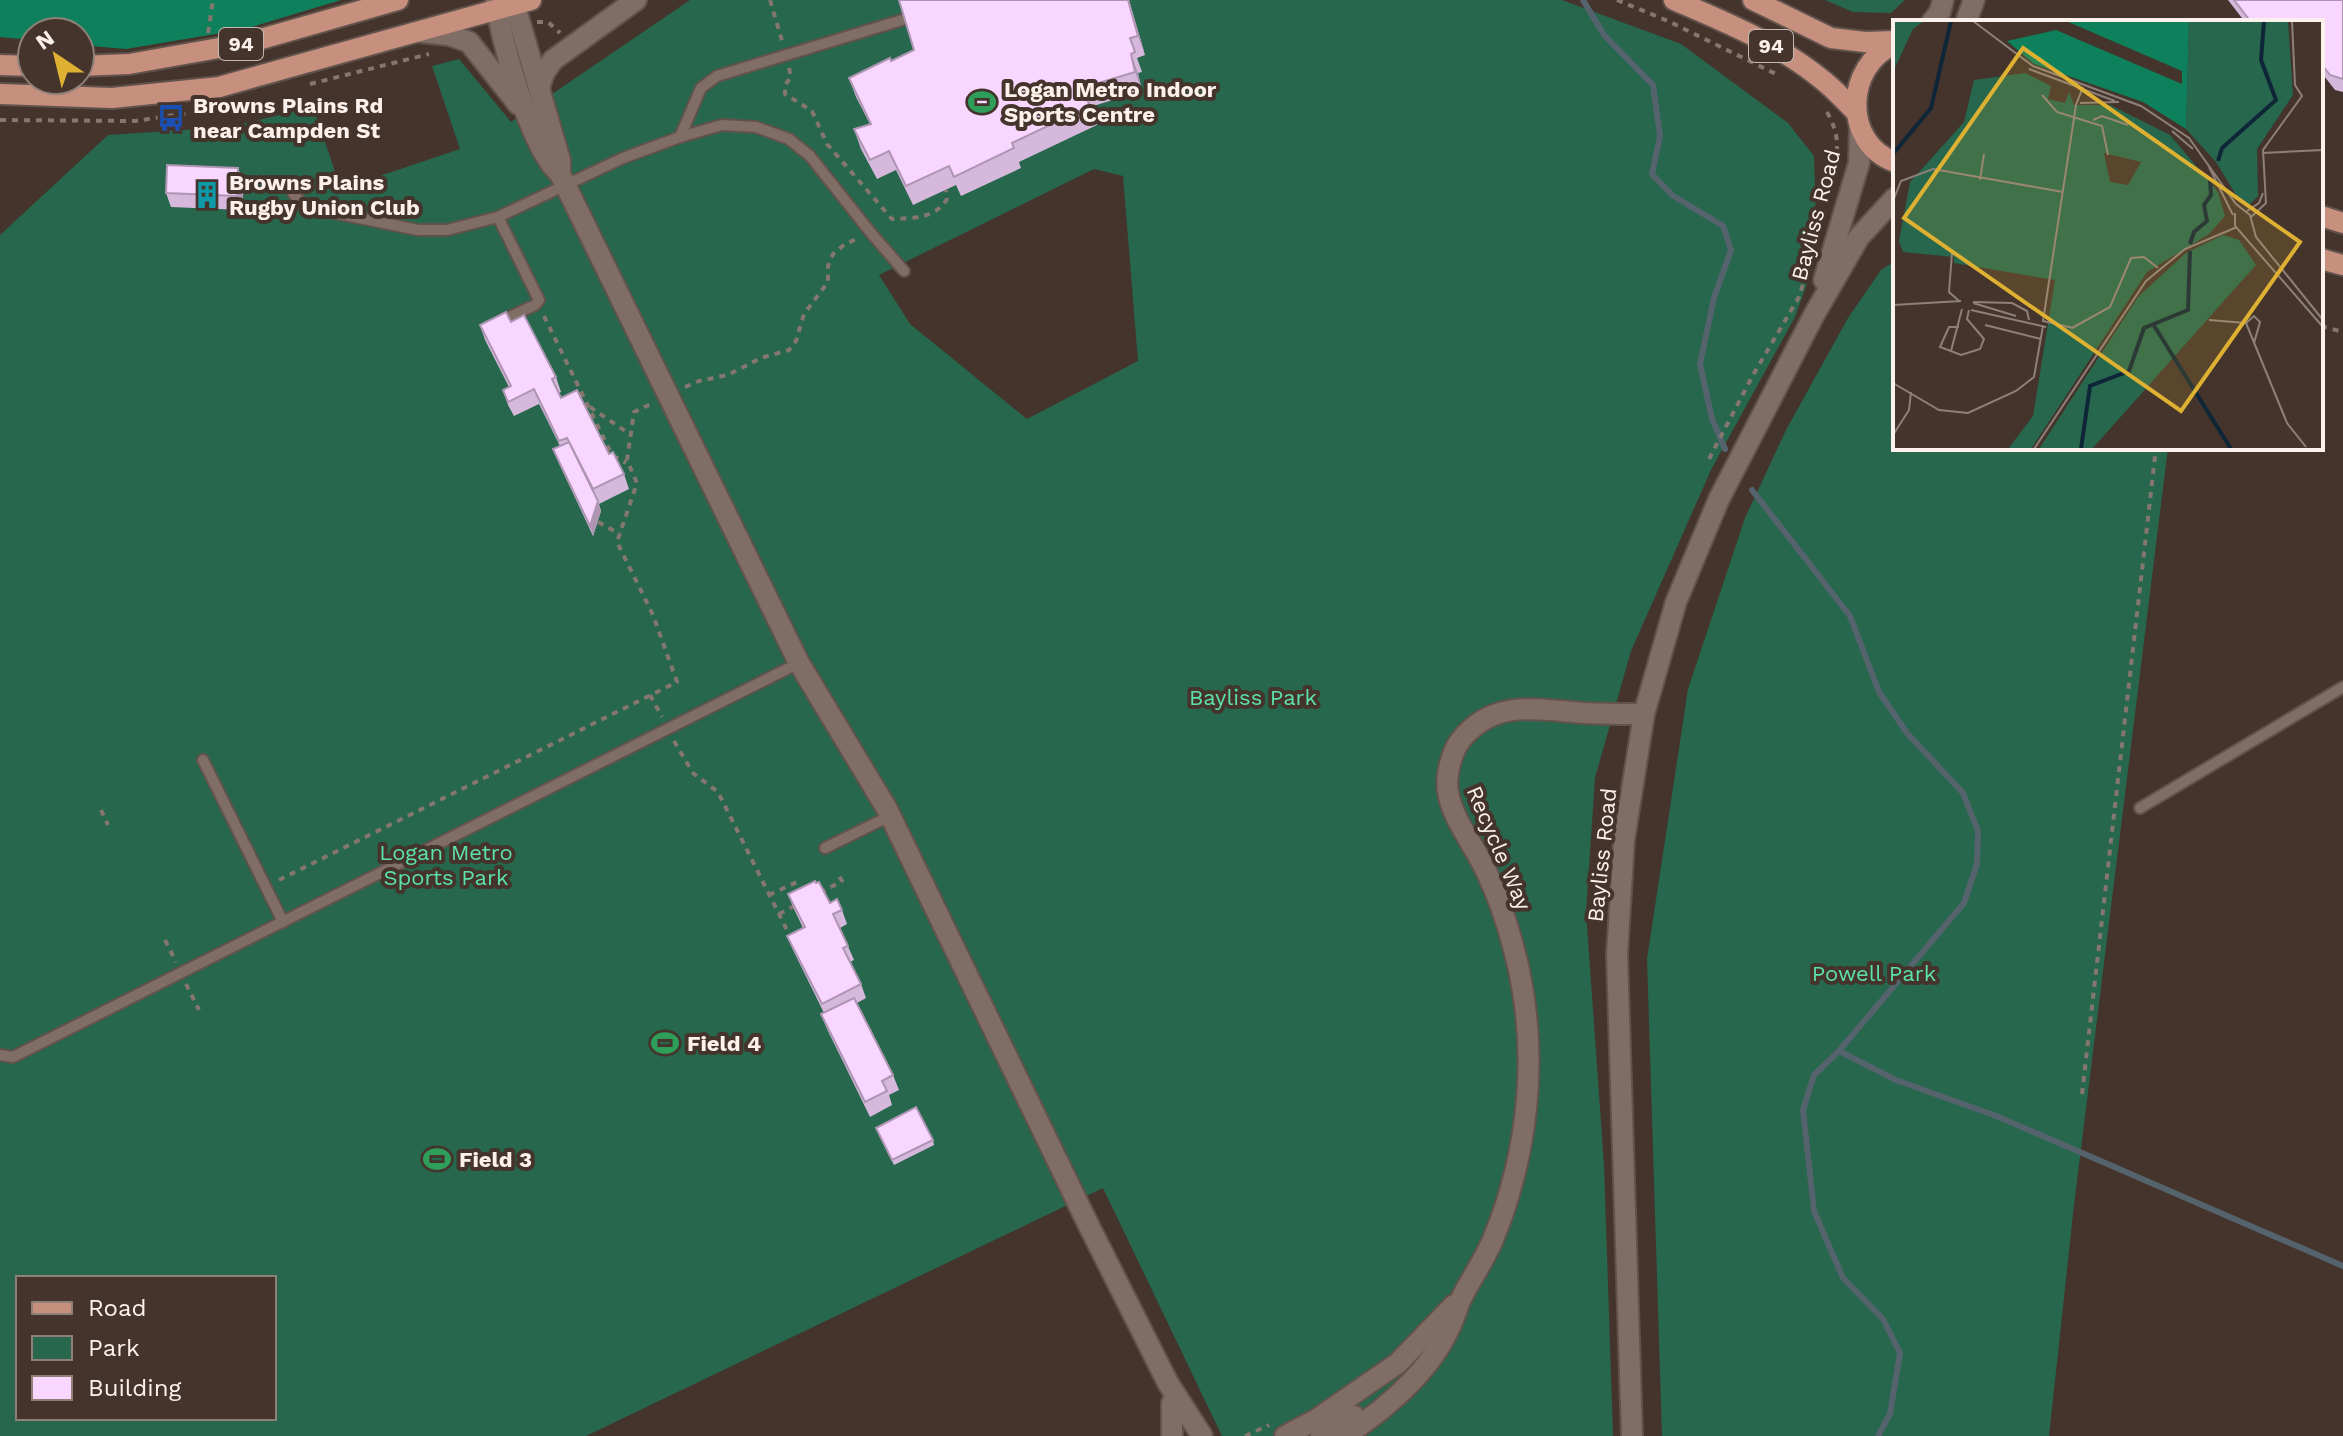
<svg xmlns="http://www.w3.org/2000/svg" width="2343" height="1436" viewBox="0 0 2343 1436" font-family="'Work Sans',sans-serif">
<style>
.green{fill:#26674d;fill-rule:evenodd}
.forest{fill:#0e805c}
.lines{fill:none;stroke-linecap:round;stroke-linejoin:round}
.stream{stroke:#55636d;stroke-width:6}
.lane-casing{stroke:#61534c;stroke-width:14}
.street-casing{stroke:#61534c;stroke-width:24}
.secondary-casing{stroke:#61534c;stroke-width:24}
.primary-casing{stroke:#61534c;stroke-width:24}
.path{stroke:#857770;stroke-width:4;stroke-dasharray:6 6;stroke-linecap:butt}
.lane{stroke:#806d65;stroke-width:10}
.street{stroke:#806d65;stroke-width:20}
.secondary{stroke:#806d65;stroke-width:20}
.primary{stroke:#c78f7e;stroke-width:20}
.wall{fill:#d5b8db}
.shaded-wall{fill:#ae96b2}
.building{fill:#f8d6ff;stroke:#ae96b2;stroke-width:2}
.labels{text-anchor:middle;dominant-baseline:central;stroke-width:8;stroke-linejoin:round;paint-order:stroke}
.shield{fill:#44342c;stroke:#c5b8b2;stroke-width:2}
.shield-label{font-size:20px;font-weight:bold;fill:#fcf1ec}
.poi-label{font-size:22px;font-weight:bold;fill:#fcf1ec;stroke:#44342c;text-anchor:start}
.street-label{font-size:22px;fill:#fcf1ec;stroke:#44342c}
.park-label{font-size:22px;fill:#5be1ad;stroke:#44342c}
.inset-river{fill:none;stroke:#0e2637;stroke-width:4}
.inset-road{fill:none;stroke:#8e8079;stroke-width:2}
.view{fill:#deb133;fill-opacity:0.15;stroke:#deb133;stroke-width:4}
.inset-edge{fill:none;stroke:#fcf1ec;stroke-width:4}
</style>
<rect width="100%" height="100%" fill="#44342c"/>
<g class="green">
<path d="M 690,0 L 1562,0 L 1681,44 L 1788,123 L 1814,156 L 1817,256 L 1795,317 L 1711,470 L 1631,651 L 1595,778 L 1586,912 L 1604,1165 L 1613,1436 L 1222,1436 L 1103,1188 L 586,1436 L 0,1436 L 0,235 L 108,135 L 228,127 L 313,107 L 341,189 L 460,149 L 432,66 L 459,59 L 511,122 ZM 1094,169 L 1123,176 L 1138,361 L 1027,419 L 910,324 L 879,275 ZM 18,1278 L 274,1278 L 274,1418 L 18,1418 Z"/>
<polygon points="1825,0 1905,0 1891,13 1853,12"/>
<polygon points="1895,261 1895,448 2168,448 2074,1205 2049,1436 1662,1436 1647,959 1688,689 1745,518 1786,430 1848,318 1881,270"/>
</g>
<polygon class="forest" points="0,0 341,0 245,29 126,49 80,45 80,32 32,32 32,40 0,37"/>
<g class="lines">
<g class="stream">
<polyline points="1583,0 1604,35 1653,85 1660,136 1652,174 1672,195 1723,226 1731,250 1714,298 1700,364 1712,419 1725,449"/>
<polyline points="1752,490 1850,616 1879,692 1907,733 1963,793 1978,831 1977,864 1964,903 1839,1051 1814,1075 1803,1110 1814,1211 1843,1278 1883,1319 1900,1353 1890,1414 1878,1436"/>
<polyline points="1839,1051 1896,1080 1999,1117 2343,1266"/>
</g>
<g class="lane-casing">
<g id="lane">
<polyline points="680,137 701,88 717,76 902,20"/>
<polyline points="293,193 302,204 315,209 418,230 447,230 498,217 623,158 680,137 722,125 756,127 789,139 810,156 871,233 904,271"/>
<polyline points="498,217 539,300 535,305 499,322"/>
<polyline points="203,760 283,922"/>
<polyline points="2140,808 2343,687"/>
<polyline points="825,848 890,816"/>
<polyline points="0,1055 13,1057 799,663"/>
</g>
</g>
<g class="street-casing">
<g id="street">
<path d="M 496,0 C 500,39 531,149 560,174 L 799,663 L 887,809 L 1088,1224 L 1168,1383 L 1202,1436"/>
<polyline points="511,0 515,6 560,160 560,170"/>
<polyline points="1932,22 1940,12 1943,0"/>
<polyline points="1966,22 1974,0"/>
<polyline points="420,32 449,35 469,42 518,104"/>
<polyline points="539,88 544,73 553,60 636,0"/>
<polyline points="1172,1436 1172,1403"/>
<polyline points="1285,1436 1317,1419 1398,1363 1454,1305"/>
<polyline points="1321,1436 1354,1416"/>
<path d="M 1345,1436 C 1385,1409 1428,1374 1449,1329 C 1455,1318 1457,1306 1463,1295 C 1473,1276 1486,1257 1494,1237 C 1528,1153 1538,1059 1519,970 C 1511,935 1500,899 1484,867 C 1473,844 1455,822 1449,797 C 1444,778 1451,749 1465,735 C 1498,699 1540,710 1584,713 C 1604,714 1624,714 1644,714"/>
</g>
</g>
<g class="secondary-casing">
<g id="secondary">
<polyline points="1824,280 1859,163 1860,127"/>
<polyline points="1632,1436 1617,955 1624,840 1644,714 1676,602 1719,499 1814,315 1859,237 1895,198"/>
</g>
</g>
<g class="primary-casing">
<g id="primary">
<path d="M 1674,0 C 1726,22 1781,45 1825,82 C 1836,91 1846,102 1856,112"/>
<polyline points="1753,0 1831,38 1865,42 1895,41"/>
<path d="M 1895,44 C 1845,65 1842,143 1895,162"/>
<polyline points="0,65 32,66"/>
<polyline points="80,66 129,64 247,43 398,0"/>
<polyline points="0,94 112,98 219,87 531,0"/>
<polyline points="2321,216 2343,223"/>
<polyline points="2321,259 2343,265"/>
</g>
</g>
<g class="path">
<polyline points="770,0 783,44"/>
<polyline points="1617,0 1668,21 1780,76"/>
<polyline points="537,22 548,22 560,33"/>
<polyline points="208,33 213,0"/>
<path d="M 789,68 L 791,77 L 785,85 L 785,94 L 812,111 L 827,144 L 892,219 C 913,218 935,219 947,199 L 946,190"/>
<polyline points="310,84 429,54"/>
<path d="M 1827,112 C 1839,134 1838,144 1835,169"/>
<polyline points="0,120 135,121 208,110"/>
<polyline points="544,316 612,455 626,463"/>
<polyline points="2321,326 2343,332"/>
<polyline points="685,387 699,381 728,375 761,358 789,350 796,341 804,314 828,282 828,266 833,254 845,244 859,238"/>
<polyline points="590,407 631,435"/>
<polyline points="1709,459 1753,375 1799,297 1804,281"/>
<polyline points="598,522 620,534"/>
<polyline points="650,695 662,717"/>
<polyline points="674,741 693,773 718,792 792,940"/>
<polyline points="101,810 108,825"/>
<polyline points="279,880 677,682 653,615 617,542 637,483 627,460 634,412 653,403"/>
<polyline points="820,893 842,881 837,872"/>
<polyline points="769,895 797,882"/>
<polyline points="779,914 798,904"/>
<polyline points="165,940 176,962"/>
<polyline points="186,984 199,1010"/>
<polyline points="2082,1094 2156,448"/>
<polyline points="1245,1436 1269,1425"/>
</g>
<use href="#lane" class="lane"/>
<use href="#street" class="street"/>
<use href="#secondary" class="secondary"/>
<use href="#primary" class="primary"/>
</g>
<g class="wall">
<polygon points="900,0 1129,0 1145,55 1137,58 1142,72 1138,73 1142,91 1090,107 1097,125 1019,162 1021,168 961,196 956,185 913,205 896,170 877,179 861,149 854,129 870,124 856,97 849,78 891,61 914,50"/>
<polygon points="2228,0 2343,0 2343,92 2335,90 2321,72 2321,22 2245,22"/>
<polygon points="244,182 242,210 171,207 166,193"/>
<polygon points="511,322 556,377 561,392 559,393 561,398 609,454 624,474 629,489 599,504 601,511 593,536 557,459 553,449 560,446 539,404 514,416 508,405 503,390 509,387 485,340 480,325"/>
<polygon points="788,894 830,903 842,910 847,924 840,928 854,960 850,962 861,984 866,998 857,1003 893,1075 899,1090 889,1095 892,1105 870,1117 827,1029 821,1014 824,1013 793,950 787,936 803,928 794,909"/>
<polygon points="876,1128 933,1140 934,1145 894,1165"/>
</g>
<g class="shaded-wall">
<polygon points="1128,0 1129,0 1145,55 1138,36"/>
<polygon points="1131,54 1138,73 1142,91 1135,72"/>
<polygon points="238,168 244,182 242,210 237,196"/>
<polygon points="598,501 601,511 593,536 590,526"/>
</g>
<g class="building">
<polygon points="899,0 1128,0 1138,36 1130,38 1135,52 1131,54 1135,72 1082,88 1090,106 1012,143 1014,148 954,177 949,166 906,186 889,151 870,160 854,129 871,124 849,78 890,58 891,61 914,50"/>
<polygon points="2234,0 2343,0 2343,79 2330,75 2321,64 2321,22 2251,22"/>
<polygon points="167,165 238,168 237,196 166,193"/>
<polygon points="506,312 511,322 524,315 556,377 552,379 561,398 577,390 609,454 613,452 624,474 593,489 567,438 559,441 534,389 508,402 503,390 511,386 480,325"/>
<polygon points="569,442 598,501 590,526 553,449"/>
<polygon points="815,881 816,883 819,882 830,903 837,899 842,910 833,914 848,946 843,948 861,984 822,1004 787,936 805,927 788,894"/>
<polygon points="854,998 893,1075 882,1081 887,1091 865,1102 821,1014"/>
<polygon points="916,1107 933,1140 892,1160 876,1128"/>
</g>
<defs>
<g id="stadium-bare" transform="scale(2.16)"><path d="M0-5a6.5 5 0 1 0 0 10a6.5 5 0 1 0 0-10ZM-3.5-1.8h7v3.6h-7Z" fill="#2e9e5b" stroke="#44342c" stroke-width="2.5" paint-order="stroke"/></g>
<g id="bus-bare" transform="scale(2.16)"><path d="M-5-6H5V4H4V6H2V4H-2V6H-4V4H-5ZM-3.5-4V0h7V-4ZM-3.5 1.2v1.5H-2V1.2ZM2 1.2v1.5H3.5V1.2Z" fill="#1a4fb4" stroke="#44342c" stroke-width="2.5" paint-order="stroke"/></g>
<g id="building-bare" transform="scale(2.16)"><path d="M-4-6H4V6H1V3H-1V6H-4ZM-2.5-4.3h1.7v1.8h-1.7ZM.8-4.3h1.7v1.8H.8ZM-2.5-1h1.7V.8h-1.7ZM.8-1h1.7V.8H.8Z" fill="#0f9aa8" stroke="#44342c" stroke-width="2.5" paint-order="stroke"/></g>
</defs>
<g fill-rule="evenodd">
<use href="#stadium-bare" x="982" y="102"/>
<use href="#bus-bare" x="171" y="118"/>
<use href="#building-bare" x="207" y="195"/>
<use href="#stadium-bare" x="665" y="1043"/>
<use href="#stadium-bare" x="437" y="1159"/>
</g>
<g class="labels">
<g class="shield">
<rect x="219" y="28" width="44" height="32" rx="6"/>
<rect x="1749" y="30" width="44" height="32" rx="6"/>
</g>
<g class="shield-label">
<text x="241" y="44">94</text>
<text x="1771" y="46">94</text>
</g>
<g class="poi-label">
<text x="1004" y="89">Logan Metro Indoor<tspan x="1004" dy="25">Sports Centre</tspan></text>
<text x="193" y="105">Browns Plains Rd<tspan x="193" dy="25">near Campden St</tspan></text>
<text x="229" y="182">Browns Plains<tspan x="229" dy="25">Rugby Union Club</tspan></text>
<text x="687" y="1043">Field 4</text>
<text x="459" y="1159">Field 3</text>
</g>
<g class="street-label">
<text transform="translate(1816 215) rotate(-75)">Bayliss Road</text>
<text transform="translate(1499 848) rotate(67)">Recycle Way</text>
<text transform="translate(1602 855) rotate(-84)">Bayliss Road</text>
</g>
<g class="park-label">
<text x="1253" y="697">Bayliss Park</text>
<text x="446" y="852">Logan Metro<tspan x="446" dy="25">Sports Park</tspan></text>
<text x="1874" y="973">Powell Park</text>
</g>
</g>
<g transform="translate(1893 20)">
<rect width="430" height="430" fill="#44342c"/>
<path d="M 0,1 L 31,1 L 20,9 L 0,52 ZM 296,1 L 395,1 L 400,75 L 364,129 L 365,176 L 356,185 L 348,183 L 323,142 L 293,109 ZM 132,53 L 158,66 L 155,79 L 172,83 L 176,72 L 181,85 L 217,85 L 277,115 L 325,172 L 332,196 L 316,214 L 254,252 L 138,429 L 115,429 L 140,396 L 162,260 L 61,243 L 61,237 L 10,232 L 6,221 L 17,162 L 71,102 L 81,60 ZM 211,133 L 248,142 L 235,165 L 217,162 ZM 330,215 L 346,220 L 363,245 L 199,429 L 146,429 L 245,277 L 293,233 Z" fill="#26674d" fill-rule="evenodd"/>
<path d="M 173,1 L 296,1 L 293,109 L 250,82 L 141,44 L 114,21 L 163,10 L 289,64 L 289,51 Z" fill="#0e805c"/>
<path class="inset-river" d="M 0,134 L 38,88 L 58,1M 325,141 L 329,128 L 383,80 L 368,40 L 371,1M 297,224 L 301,212 L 314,201 L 311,185 L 318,175 L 317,159M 260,304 L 338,429M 188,429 L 197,366 L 236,351 L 251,308 L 295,290 L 297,231"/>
<path class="inset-road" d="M 80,1 L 140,46 L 248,86 L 296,118 L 343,184 L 357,195 L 363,217 L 430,300M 136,49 L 222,81M 149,75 L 164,92 L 209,106 L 215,135M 187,83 L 226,82M 200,100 L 209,96 L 235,105M 279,111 L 300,129M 369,133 L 430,130M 316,147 L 340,195M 87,160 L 91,134M 0,181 L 8,161 L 40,149 L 170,172M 354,191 L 366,183 L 370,173M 342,193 L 342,206 L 430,307M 358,197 L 373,183 L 370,130 L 409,76 L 402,65 L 399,1M 59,233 L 56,272 L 66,281M 80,282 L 119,283 L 134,291 L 136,300M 80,283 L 123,296M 0,285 L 68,281M 78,290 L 153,307M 316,300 L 353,303M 353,303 L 394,403 L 413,427M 353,303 L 361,296 L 367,302 L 361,323M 92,305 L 148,319M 66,307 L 56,307 L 47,327 L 68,335 L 87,329 L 91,319 L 74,299 L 76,290M 179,308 L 217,287 L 238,238 L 251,237 L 265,248M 180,308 L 150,301 L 183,85 L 190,67M 58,331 L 69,289M 0,363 L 46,390 L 75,393 L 123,371 L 141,357 L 150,306M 0,415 L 16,390 L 18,372M 141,429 L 253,261 L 292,229 L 344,207"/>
<path class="view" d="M 130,28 L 407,222 L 288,391 L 11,198 Z"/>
<rect width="430" height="430" class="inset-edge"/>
</g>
<rect x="16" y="1276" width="260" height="144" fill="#44342c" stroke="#8e8079" stroke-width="2"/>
<rect x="32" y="1302" width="40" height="12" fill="#c78f7e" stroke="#8e8079" stroke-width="2"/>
<text x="88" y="1316" font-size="24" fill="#fcf1ec">Road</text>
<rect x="32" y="1336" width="40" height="24" fill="#26674d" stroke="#8e8079" stroke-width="2"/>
<text x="88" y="1356" font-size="24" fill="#fcf1ec">Park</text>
<rect x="32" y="1376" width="40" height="24" fill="#f8d6ff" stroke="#8e8079" stroke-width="2"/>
<text x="88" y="1396" font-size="24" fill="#fcf1ec">Building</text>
<g transform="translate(56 56) rotate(325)"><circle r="38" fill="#44342c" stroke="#8e8079" stroke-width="2"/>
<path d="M0-6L14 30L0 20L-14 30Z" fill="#deb133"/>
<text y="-12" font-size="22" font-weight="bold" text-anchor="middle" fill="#fcf1ec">N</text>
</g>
</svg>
